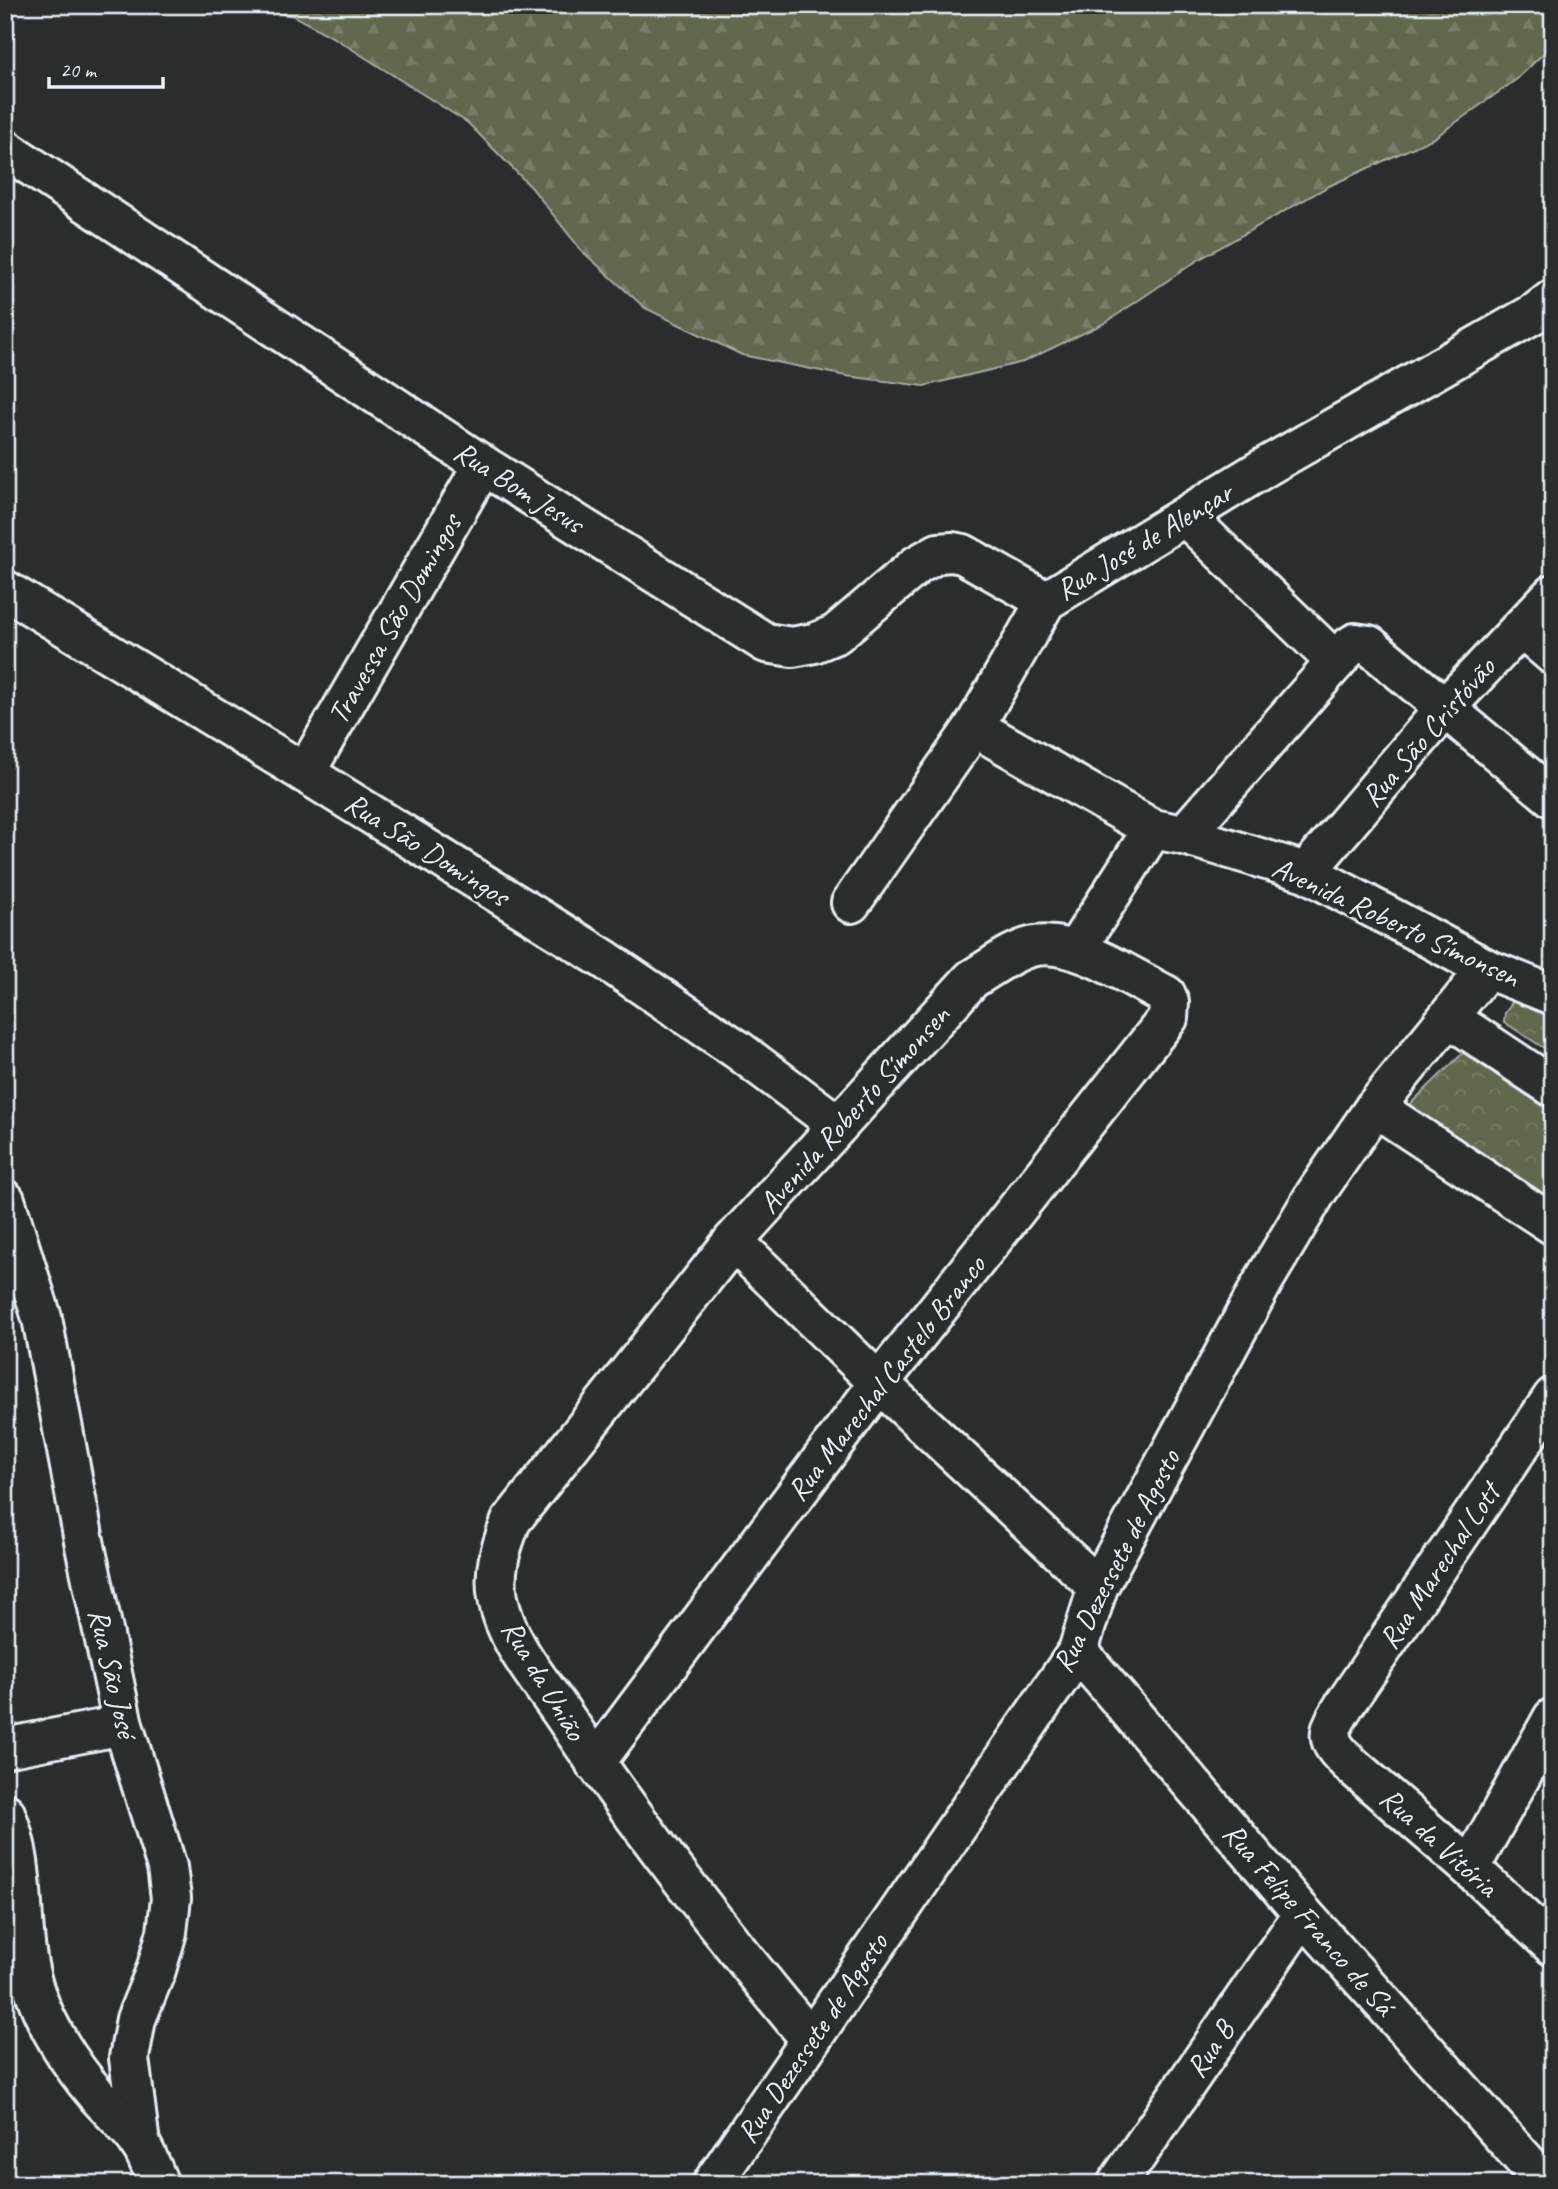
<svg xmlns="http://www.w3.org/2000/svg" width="1558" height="2189" viewBox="0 0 1558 2189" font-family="Caveat,sans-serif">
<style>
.forest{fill:url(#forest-firs);stroke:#a4aca2;stroke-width:2}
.park{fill:url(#park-crowns);stroke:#a4aca2;stroke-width:2}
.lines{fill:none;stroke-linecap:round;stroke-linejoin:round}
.street-casing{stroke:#e8f1f8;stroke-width:44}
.secondary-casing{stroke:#e8f1f8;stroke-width:44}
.street{stroke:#2a2d2e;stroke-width:38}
.secondary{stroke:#2a2d2e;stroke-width:38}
.labels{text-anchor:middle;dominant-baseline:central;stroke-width:6;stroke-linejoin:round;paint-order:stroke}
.street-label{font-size:30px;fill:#e8f1f8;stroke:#2a2d2e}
</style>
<defs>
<pattern id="forest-firs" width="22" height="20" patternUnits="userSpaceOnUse" patternTransform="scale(1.75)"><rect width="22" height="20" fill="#60674d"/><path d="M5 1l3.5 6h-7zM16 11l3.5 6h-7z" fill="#777d67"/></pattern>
<pattern id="park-crowns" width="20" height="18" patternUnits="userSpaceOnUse" patternTransform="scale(1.75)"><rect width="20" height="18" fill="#60674d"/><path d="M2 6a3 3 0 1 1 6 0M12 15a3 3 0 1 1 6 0" fill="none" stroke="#777d67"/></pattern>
</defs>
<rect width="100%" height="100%" fill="#2a2d2e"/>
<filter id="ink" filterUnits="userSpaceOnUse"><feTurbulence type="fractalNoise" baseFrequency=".0143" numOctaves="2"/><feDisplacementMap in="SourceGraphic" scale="14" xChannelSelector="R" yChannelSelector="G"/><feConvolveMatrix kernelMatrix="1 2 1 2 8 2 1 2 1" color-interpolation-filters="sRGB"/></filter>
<g filter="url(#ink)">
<polygon class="forest" points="235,5 1553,5 1553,44 1517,79 1434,138 1329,186 1198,260 1105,323 1023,362 924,386 846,376 742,355 645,308 582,251 531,187 468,123 336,39 294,16"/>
<g class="park">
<polygon points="1518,993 1553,1008 1553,1054 1504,1022 1505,1013"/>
<polygon points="1463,1053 1553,1113 1553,1201 1409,1105"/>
</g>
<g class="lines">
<g class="street-casing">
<g id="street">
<polyline points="5,149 483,465 766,643 792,647 814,643 836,634 917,565 938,553 952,552 963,554 1046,601"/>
<polyline points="1186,517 1336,662"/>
<polyline points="5,590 305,773 604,959 738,1050 838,1125"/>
<polyline points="1522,628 1553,655"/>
<polyline points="974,727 1153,829 1184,835 1306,872 1487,969 1553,995"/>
<polyline points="305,773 483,465"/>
<polyline points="1184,835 1349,647 1355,643 1369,645 1553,798"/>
<polyline points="1306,872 1445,708 1553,594"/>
<polyline points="851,903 974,727 1046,601 1267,466 1535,313 1553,299"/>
<polyline points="1076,949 1153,829"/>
<polyline points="1375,1107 1553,1225"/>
<polyline points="5,1200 42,1318 85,1546 123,1725 167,1867 171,1898 167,1932 156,1970 136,2019 129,2058 140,2144"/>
<polyline points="733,1241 879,1383 1098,1587"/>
<path d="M 1553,1397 L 1345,1704 C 1326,1734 1324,1739 1350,1764 L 1470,1868 L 1553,1946"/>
<polyline points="1078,1651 1303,1914 1546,2184"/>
<polyline points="5,1748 123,1725"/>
<path d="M 595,1763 L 879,1383 L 1168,1018 L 1169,1002 L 1166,995 C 1130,977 1075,939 1035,946 C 1013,950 991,968 972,979 L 733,1241 L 511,1521 C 501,1547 493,1570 498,1598 C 506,1642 538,1678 562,1713 C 638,1827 723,1934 810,2039"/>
<path d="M 5,1813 C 30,1872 15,1933 35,1992 C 47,2027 70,2064 95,2093 C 109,2110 129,2126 141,2145 C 148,2157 153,2171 159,2184"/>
<polyline points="1470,1868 1553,1718"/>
<polyline points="1117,2184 1303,1914"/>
</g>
</g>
<g class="secondary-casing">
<g id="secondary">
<polyline points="1448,1017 1553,1087"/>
<polyline points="712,2184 1078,1651 1098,1587 1264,1280 1316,1193 1375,1107 1487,969"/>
</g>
</g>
<use href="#street" class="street"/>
<use href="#secondary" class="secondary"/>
</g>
</g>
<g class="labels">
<g class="street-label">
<text transform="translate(519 487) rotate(32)">Rua Bom Jesus</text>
<text transform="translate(1144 541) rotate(-31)">Rua José de Alençar</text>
<text transform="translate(394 619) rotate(-60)">Travessa São Domingos</text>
<text transform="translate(1428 732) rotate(-49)">Rua São Cristóvão</text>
<text transform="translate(427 849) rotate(32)">Rua São Domingos</text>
<text transform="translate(1396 922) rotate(25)">Avenida Roberto Símonsen</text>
<text transform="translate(854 1109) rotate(-48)">Avenida Roberto Símonsen</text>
<text transform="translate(886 1378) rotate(-52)">Rua Marechal Castelo Branco</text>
<text transform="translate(1116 1561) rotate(-63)">Rua Dezessete de Agosto</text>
<text transform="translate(1439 1566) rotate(-56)">Rua Marechal Lott</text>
<text transform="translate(113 1673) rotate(77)">Rua São José</text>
<text transform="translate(544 1680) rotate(59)">Rua da União</text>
<text transform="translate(1439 1842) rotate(42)">Rua da Vitória</text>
<text transform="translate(1309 1919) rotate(49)">Rua Felipe Franco de Sá</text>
<text transform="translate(812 2038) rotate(-56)">Rua Dezessete de Agosto</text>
<text transform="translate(1210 2049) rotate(-55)">Rua B</text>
</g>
</g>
<rect width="1558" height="2189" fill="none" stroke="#2a2d2e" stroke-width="28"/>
<rect x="14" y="14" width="1530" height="2161" fill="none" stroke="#e8f1f8" stroke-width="2.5" filter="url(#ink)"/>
<path d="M49 77v10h114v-10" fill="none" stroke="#e8f1f8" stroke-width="3.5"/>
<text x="60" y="77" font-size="21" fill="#e8f1f8" stroke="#2a2d2e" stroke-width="5" paint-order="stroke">20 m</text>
</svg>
